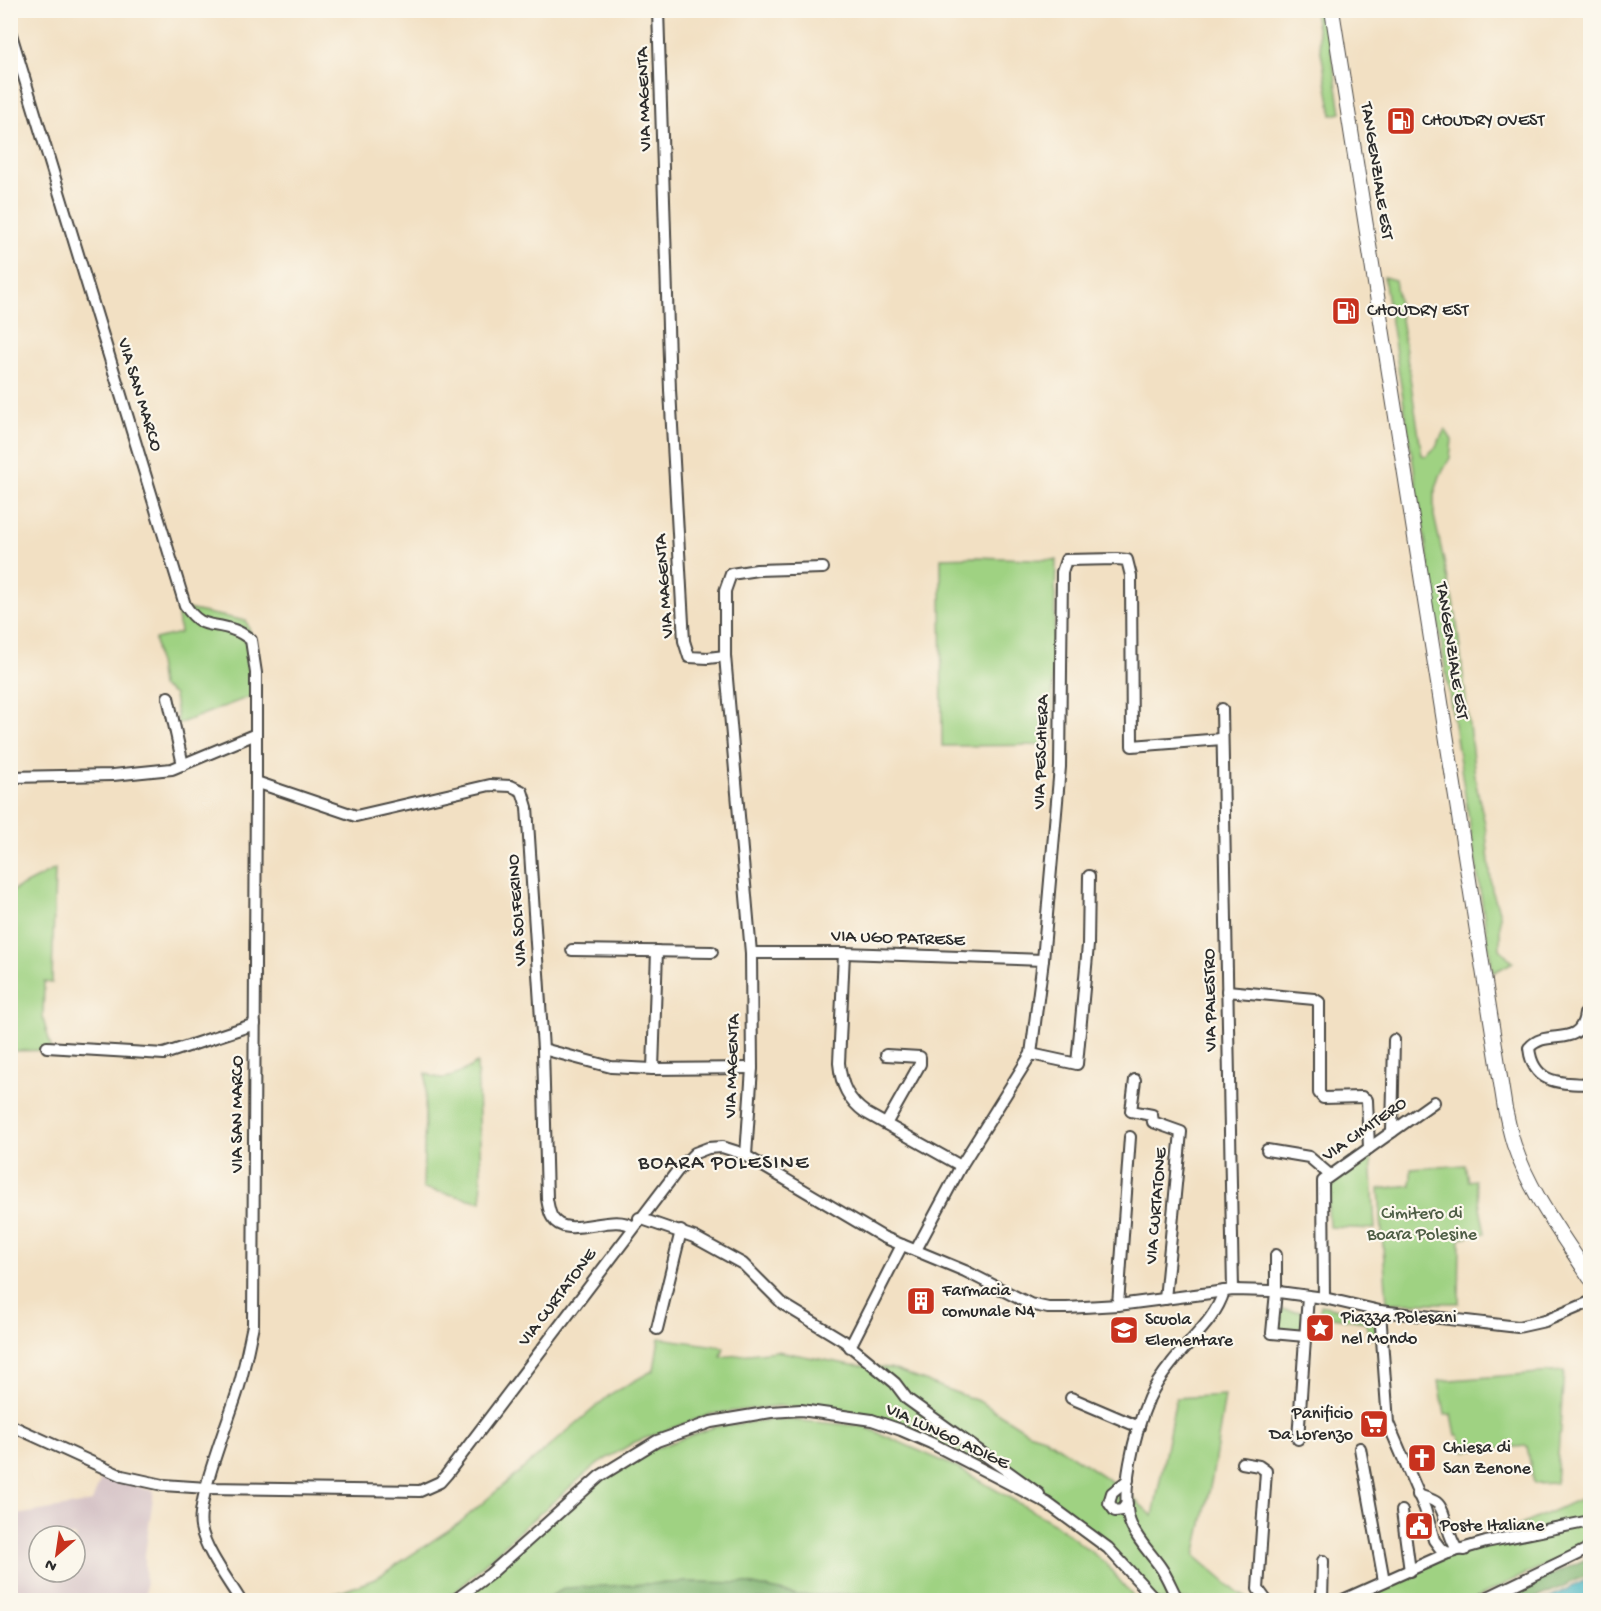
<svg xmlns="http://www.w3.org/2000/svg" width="1601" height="1611" viewBox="0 0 1601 1611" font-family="'Gochi Hand',sans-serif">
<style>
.industrial{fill:#d2bec3;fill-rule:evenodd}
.green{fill:#9fd282;stroke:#657e56;stroke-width:1.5}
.forest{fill:#7fb470;stroke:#55704e;stroke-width:1.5}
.water{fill:#48b6c2;stroke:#3a7076;stroke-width:1.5}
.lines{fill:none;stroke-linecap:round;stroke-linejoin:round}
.minor-casing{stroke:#494642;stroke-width:14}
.major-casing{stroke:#494642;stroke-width:16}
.minor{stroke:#fff;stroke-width:10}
.major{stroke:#fff;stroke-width:14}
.labels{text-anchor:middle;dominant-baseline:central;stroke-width:4.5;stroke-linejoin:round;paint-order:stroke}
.street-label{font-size:18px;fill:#2b2b2b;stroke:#fbf7ec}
.poi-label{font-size:18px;fill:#2b2b2b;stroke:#fbf7ec;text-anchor:start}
.park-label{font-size:18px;fill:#4e5d45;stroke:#fbf7ec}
.quarter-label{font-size:21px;letter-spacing:1.5px;fill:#2b2b2b;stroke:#fbf7ec}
</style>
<rect width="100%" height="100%" fill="#fbf7ec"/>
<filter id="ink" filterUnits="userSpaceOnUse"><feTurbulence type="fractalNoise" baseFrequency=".0167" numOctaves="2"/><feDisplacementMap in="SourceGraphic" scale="12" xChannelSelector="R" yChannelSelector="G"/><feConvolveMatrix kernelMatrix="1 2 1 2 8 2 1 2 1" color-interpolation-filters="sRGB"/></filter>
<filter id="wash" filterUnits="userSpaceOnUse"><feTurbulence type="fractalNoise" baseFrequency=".008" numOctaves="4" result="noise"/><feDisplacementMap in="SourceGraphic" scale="24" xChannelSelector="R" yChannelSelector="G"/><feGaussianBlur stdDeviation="1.35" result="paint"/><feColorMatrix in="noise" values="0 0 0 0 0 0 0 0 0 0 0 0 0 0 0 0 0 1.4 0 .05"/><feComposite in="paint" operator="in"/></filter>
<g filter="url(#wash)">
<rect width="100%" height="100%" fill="#f2e0c3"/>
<path class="industrial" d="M 103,1473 L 145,1489 L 154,1490 L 145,1555 L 146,1600 L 11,1600 L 11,1516 L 92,1502 ZM 39,1536 L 75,1536 L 75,1572 L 39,1572 Z"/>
<g class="green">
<polygon points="1314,11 1325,11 1341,113 1332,115"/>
<polygon points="1384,277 1395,280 1422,455 1426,456 1436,447 1445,429 1452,440 1450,458 1440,476 1434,495 1434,516 1456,616 1476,784 1485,824 1492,890 1500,914 1500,949 1513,962 1493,973"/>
<polygon points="977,557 1056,560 1051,745 942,746 941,558"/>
<polygon points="177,607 246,621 254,641 252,696 178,724 174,695 161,686 155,639 180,633"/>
<polygon points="55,869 52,983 44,982 43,1019 52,1050 12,1051 10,892"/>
<path d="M 477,1063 L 482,1202 L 423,1188 L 426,1073 C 445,1085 460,1073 477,1063 Z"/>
<polygon points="1371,1154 1375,1229 1329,1227 1327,1186 1328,1183"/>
<polygon points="1465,1165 1468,1181 1475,1180 1485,1233 1460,1238 1459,1303 1387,1303 1379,1189 1411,1185 1411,1169"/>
<polygon points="1321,1305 1373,1317 1377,1338 1369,1338 1366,1322 1319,1315"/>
<polygon points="1277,1309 1304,1312 1302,1331 1276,1328"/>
<polygon points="659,1338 724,1347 721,1357 777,1351 852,1365 890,1368 981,1402 1028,1432 1044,1437 1123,1489 1153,1516 1176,1398 1225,1395 1212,1478 1195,1556 1238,1593 1251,1600 1152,1600 1113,1554 1064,1514 962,1456 866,1414 777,1406 711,1414 635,1442 597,1464 518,1532 455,1592 440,1600 286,1600 338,1593 375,1579 458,1524 612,1393 654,1370"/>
<polygon points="1564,1371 1556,1483 1534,1484 1527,1446 1464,1451 1459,1435 1456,1435 1452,1414 1445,1415 1439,1381"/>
<polygon points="777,1419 863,1426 956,1467 1057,1525 1105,1563 1136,1600 894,1600 864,1594 797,1595 744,1583 690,1582 566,1588 546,1598 545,1600 463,1600 527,1541 604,1474 640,1454 714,1427"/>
<polygon points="1590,1495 1590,1544 1471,1600 1346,1600"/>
</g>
<g class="forest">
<polygon points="1590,1557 1590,1574 1533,1600 1499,1600"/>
<polygon points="690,1582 744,1583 797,1595 864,1594 894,1600 545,1600 546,1598 566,1588"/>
</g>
<polygon class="water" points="1590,1578 1590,1600 1544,1600"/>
</g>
<g filter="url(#ink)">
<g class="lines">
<g class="minor-casing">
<g id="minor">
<polyline points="658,10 670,390 684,641 689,657 708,658 725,656 751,953 752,1068 746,1155"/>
<path d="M 10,31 L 185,605 C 202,631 211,621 234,630 C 240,632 246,636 251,640 L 256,673 L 256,782 L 253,1325 C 248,1348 244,1371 237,1393 C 228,1422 196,1501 201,1527 C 205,1550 228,1580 240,1600"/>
<polyline points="725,656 725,591 731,574 757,570 823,568"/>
<polyline points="168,697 183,765"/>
<polyline points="1222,709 1233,1290"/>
<polyline points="10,777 113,775 172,769 256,734"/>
<path d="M 256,782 L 356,816 L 490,785 L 511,786 L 522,791 L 527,807 L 543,1049 L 547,1199 C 548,1204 549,1212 552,1217 C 566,1242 613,1211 633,1227"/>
<polyline points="572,950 712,952"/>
<polyline points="751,953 844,953 1043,960"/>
<path d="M 844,953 L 839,1063 C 841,1085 848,1100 866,1113 L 961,1166"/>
<polyline points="1227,991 1314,999 1319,1002 1319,1093 1323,1098 1362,1097 1367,1100 1369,1148"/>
<path d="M 1585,1014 C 1580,1050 1546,1027 1529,1048 C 1533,1085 1561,1083 1590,1084"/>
<polyline points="47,1047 164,1054 255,1024"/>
<polyline points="543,1049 611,1067 653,1069 752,1068"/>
<polyline points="1031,1054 1077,1064 1088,945 1089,876"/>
<polyline points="886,1055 920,1057 920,1064 886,1124"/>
<polyline points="653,1069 657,951"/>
<polyline points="1135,1080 1131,1111 1152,1115 1153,1122 1181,1132 1165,1299"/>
<polyline points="1392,1132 1394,1040"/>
<polyline points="1267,1150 1309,1157 1330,1175"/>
<polyline points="639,1218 694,1237 743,1264 783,1304 844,1341 895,1383 907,1399 1039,1494"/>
<polyline points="916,1250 961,1166 1031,1054 1043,960 1060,767 1062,572 1066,560 1117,559 1127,560 1131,576 1132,746 1222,739"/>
<polyline points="1276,1255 1276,1292 1272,1333 1305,1336"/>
<polyline points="1324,1298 1323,1181 1434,1102"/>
<polyline points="1118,1305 1130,1137"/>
<polyline points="1380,1311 1388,1423 1425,1509 1434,1540 1440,1548 1448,1553"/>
<polyline points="657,1329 681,1231"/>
<polyline points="850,1347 902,1245"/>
<polyline points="1071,1398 1139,1427"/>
<polyline points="10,1425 122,1476 163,1485 207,1488 420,1491 440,1482 447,1474 678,1170 695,1153 708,1148 722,1147 741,1153 883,1237 965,1271 1030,1304 1048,1308 1067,1308 1118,1305 1233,1290 1271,1291 1324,1298 1380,1311 1518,1327 1545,1321 1590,1302"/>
<polyline points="1298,1439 1308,1296"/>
<polyline points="1360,1448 1384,1581"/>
<polyline points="1242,1463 1259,1466 1266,1471 1258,1589 1266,1600"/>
<path d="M 1418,1495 C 1424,1497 1432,1499 1437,1503 C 1445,1509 1448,1538 1457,1549 L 1465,1550"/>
<polyline points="1127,1504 1122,1510 1115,1511 1109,1503 1112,1493 1128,1480"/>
<polyline points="1402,1511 1410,1571"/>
<polyline points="455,1600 490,1574 600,1476 657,1441 711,1422 771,1412 801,1410 872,1420 901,1430 931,1443 1047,1503 1108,1548 1156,1600"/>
<path d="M 1178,1600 C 1172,1590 1168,1578 1161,1568 C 1152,1555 1139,1542 1132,1527 C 1117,1498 1136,1428 1149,1398 C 1154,1387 1163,1374 1171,1364 C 1189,1340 1215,1321 1224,1291"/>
<polyline points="1322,1600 1323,1561"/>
<polyline points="1343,1600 1448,1553 1486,1542 1590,1521"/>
<polyline points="1482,1600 1590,1548"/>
</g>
</g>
<g class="major-casing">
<path id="major" d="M 1332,10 L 1505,1109 C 1508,1121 1510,1133 1514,1145 C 1530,1193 1563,1236 1590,1278"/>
</g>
<use href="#minor" class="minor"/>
<use href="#major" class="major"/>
</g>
</g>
<defs>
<g id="fuel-square" transform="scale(1.5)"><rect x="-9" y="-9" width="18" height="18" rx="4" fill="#c8321e" stroke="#fbf7ec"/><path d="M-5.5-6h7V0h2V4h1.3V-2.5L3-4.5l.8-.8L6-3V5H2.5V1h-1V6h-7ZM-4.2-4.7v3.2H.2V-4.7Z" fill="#fff"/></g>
<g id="building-square" transform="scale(1.5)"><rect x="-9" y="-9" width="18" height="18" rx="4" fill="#c8321e" stroke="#fbf7ec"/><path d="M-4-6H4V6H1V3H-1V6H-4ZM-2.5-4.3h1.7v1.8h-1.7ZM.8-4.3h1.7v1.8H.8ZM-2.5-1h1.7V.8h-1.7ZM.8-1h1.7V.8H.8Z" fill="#fff"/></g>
<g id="sight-square" transform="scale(1.5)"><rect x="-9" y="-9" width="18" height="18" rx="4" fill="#c8321e" stroke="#fbf7ec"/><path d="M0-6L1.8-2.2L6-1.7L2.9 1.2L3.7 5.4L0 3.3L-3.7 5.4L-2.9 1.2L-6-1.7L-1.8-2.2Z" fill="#fff"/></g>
<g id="school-square" transform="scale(1.5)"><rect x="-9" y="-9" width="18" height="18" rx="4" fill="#c8321e" stroke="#fbf7ec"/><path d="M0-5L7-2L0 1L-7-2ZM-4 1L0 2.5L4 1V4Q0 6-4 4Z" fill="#fff"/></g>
<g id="supermarket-square" transform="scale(1.5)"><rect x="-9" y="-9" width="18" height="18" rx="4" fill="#c8321e" stroke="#fbf7ec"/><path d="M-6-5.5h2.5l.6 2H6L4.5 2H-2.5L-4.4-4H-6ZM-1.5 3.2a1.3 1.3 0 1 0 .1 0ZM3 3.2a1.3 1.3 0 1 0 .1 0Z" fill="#fff"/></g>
<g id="church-square" transform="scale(1.5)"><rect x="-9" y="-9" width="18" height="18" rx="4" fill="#c8321e" stroke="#fbf7ec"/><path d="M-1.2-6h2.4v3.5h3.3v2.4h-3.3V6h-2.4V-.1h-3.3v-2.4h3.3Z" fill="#fff"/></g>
<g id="civic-square" transform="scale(1.5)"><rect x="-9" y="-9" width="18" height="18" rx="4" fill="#c8321e" stroke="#fbf7ec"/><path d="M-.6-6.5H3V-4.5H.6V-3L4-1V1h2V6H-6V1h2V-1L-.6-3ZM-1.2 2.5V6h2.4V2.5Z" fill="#fff"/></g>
</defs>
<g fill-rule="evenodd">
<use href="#fuel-square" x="1401" y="121"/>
<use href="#fuel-square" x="1346" y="311"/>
<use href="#building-square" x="921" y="1301"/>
<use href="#sight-square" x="1320" y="1328"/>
<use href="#school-square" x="1124" y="1330"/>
<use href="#supermarket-square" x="1374" y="1424"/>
<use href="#church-square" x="1422" y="1458"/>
<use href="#civic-square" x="1419" y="1526"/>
</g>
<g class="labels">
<g class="street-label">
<text transform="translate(645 99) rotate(-92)">VIA MAGENTA</text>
<text transform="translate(1376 171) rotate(81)">TANGENZIALE EST</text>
<text transform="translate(139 395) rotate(73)">VIA SAN MARCO</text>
<text transform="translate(665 586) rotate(-94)">VIA MAGENTA</text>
<text transform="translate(1451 651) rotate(81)">TANGENZIALE EST</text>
<text transform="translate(1042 752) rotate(-88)">VIA PESCHIERA</text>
<text transform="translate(518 910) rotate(-94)">VIA SOLFERINO</text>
<text transform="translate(898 939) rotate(2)">VIA UGO PATRESE</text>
<text transform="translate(1211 1000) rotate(-91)">VIA PALESTRO</text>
<text transform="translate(733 1066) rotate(-88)">VIA MAGENTA</text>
<text transform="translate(238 1114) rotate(-90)">VIA SAN MARCO</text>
<text transform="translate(1365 1130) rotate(-35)">VIA CIMITERO</text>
<text transform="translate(1157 1206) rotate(-85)">VIA CURTATONE</text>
<text transform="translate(558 1298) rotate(-53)">VIA CURTATONE</text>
<text transform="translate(947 1437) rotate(25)">VIA LUNGO ADIGE</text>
</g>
<g class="poi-label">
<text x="1422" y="121">CHOUDRY OVEST</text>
<text x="1367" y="311">CHOUDRY EST</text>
<text x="942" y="1291">Farmacia<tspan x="942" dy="21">comunale N4</tspan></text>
<text x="1341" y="1318">Piazza Polesani<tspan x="1341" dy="21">nel Mondo</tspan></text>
<text x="1145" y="1320">Scuola<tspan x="1145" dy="21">Elementare</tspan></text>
<text x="1353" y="1414" text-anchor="end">Panificio<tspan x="1353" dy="21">Da Lorenzo</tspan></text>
<text x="1443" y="1448">Chiesa di<tspan x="1443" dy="21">San Zenone</tspan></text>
<text x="1440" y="1526">Poste Italiane</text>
</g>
<g class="park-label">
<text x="1422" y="1214">Cimitero di<tspan x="1422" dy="21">Boara Polesine</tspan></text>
</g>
<g class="quarter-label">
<text x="724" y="1164">BOARA POLESINE</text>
</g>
</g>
<rect width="1601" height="1611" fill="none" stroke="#fbf7ec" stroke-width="36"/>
<g transform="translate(57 1554) rotate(209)"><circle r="28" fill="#fbf7ec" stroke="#a8a59f" stroke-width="1.5"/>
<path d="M0-4.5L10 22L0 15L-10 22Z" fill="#c8321e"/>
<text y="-9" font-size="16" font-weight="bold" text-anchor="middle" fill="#2b2b2b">N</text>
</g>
</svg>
